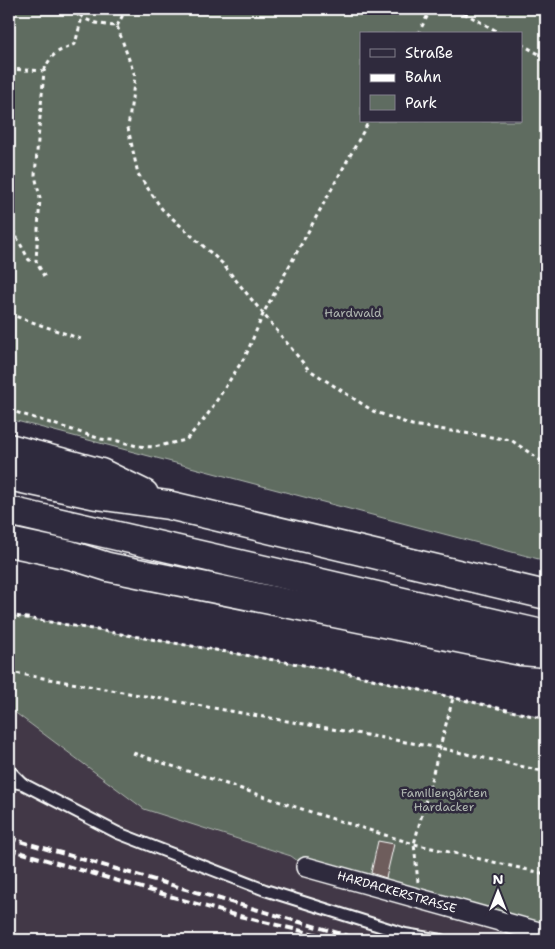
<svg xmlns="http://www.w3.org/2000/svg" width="555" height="949" viewBox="0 0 555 949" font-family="'Shantell Sans',sans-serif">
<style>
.built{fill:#423946}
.green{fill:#5f6c61;stroke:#afb6b0;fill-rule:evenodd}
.building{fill:#6e5d5b;stroke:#fff}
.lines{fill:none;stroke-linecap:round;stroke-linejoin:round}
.lane-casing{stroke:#fff;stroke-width:14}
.street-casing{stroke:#fff;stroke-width:22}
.highway-casing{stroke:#fff;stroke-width:31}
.path{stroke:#fff;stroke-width:3;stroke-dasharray:4 4;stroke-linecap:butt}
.lane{stroke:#2f2a3d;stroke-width:10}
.street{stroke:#2f2a3d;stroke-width:19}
.highway{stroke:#2f2a3d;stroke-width:28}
.rail{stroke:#fff;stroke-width:4;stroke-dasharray:8 4;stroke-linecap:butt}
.labels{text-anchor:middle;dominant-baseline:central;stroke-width:5;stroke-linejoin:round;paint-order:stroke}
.park-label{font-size:12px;fill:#afb6b0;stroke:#2f2a3d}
.street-label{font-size:12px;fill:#fff;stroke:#2f2a3d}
</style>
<rect width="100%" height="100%" fill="#2f2a3d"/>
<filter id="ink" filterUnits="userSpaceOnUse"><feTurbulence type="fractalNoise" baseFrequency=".02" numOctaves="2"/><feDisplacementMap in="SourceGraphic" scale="10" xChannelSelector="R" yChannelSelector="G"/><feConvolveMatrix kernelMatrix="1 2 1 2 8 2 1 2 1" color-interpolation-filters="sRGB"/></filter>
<g filter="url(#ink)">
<polygon class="built" points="9,708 144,809 291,856 306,867 546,940 9,940"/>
<g class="green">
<path d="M 9,9 L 546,9 L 546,561 L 9,419 ZM 361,34 L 521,34 L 521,121 L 361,121 Z"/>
<polygon points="9,615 333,670 546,719 546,934 306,867 291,856 144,809 9,708"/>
</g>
<polygon class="building" points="378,841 394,844 386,878 371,873"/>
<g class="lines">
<g class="lane-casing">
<g id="lane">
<polyline points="9,770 23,784"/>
<polyline points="9,781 23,784 118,833 265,890 405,934 441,940"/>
</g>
</g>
<g class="street-casing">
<polyline id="street" points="306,867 546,934"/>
</g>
<g class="highway-casing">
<g id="highway">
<polyline points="9,448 101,473 144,494"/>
<polyline points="9,476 97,495 168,505 546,595"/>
<polyline points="9,511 546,635"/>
<polyline points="9,542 70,555 108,567 521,651 546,653"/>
</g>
</g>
<g class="path">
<path d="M 75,9 C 83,23 103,25 117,26 L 135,76 L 128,128 L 138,174 L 162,209 L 222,263 L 308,369 L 373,411 L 412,425 L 511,440 L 546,464"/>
<polyline points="457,9 502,34"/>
<polyline points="117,26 126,9"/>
<polyline points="418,34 431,9"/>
<polyline points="521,44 546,58"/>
<polyline points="9,69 44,71 35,175 40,198 36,261 45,278"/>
<path d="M 44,71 C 52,52 57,52 75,44 L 81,21 L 77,13"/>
<polyline points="9,223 29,260 36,261"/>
<polyline points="9,314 81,339"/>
<polyline points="9,410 101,439 118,441 137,446 154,447 186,440 206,417 246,355 264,312 369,121"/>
<polyline points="9,615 333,670 546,719"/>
<polyline points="9,672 440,748 546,772"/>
<polyline points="133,753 314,813 414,844 546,874"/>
<polyline points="418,882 414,844 453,698"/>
</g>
<use href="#lane" class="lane"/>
<use href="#street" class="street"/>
<use href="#highway" class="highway"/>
<g class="rail">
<polyline points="9,838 362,940"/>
<polyline points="9,849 231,914 327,937"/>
</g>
</g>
</g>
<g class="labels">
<g class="park-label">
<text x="353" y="313">Hardwald</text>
<text x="444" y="793">Familiengärten<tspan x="444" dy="14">Hardacker</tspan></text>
</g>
<g class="street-label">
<text transform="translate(397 892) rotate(16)">HARDACKERSTRASSE</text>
</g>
</g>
<rect width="555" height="949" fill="none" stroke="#2f2a3d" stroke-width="30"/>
<rect x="15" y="15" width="525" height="919" fill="none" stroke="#fff" stroke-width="2" filter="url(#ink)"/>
<rect x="360" y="32" width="162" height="90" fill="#2f2a3d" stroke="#827f8b"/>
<rect x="370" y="49" width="25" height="8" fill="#2f2a3d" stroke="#827f8b"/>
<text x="405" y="58" font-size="15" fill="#ffffff">Straße</text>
<rect x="370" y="74" width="25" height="8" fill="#ffffff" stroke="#827f8b"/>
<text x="405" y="82" font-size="15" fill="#ffffff">Bahn</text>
<rect x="370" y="95" width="25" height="15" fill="#5f6c61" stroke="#827f8b"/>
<text x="405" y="108" font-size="15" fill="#ffffff">Park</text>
<g transform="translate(498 892)" stroke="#2f2a3d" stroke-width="4" paint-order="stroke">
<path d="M0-4L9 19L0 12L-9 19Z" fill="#ffffff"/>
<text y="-8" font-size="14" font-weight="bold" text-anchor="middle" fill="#ffffff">N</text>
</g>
</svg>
